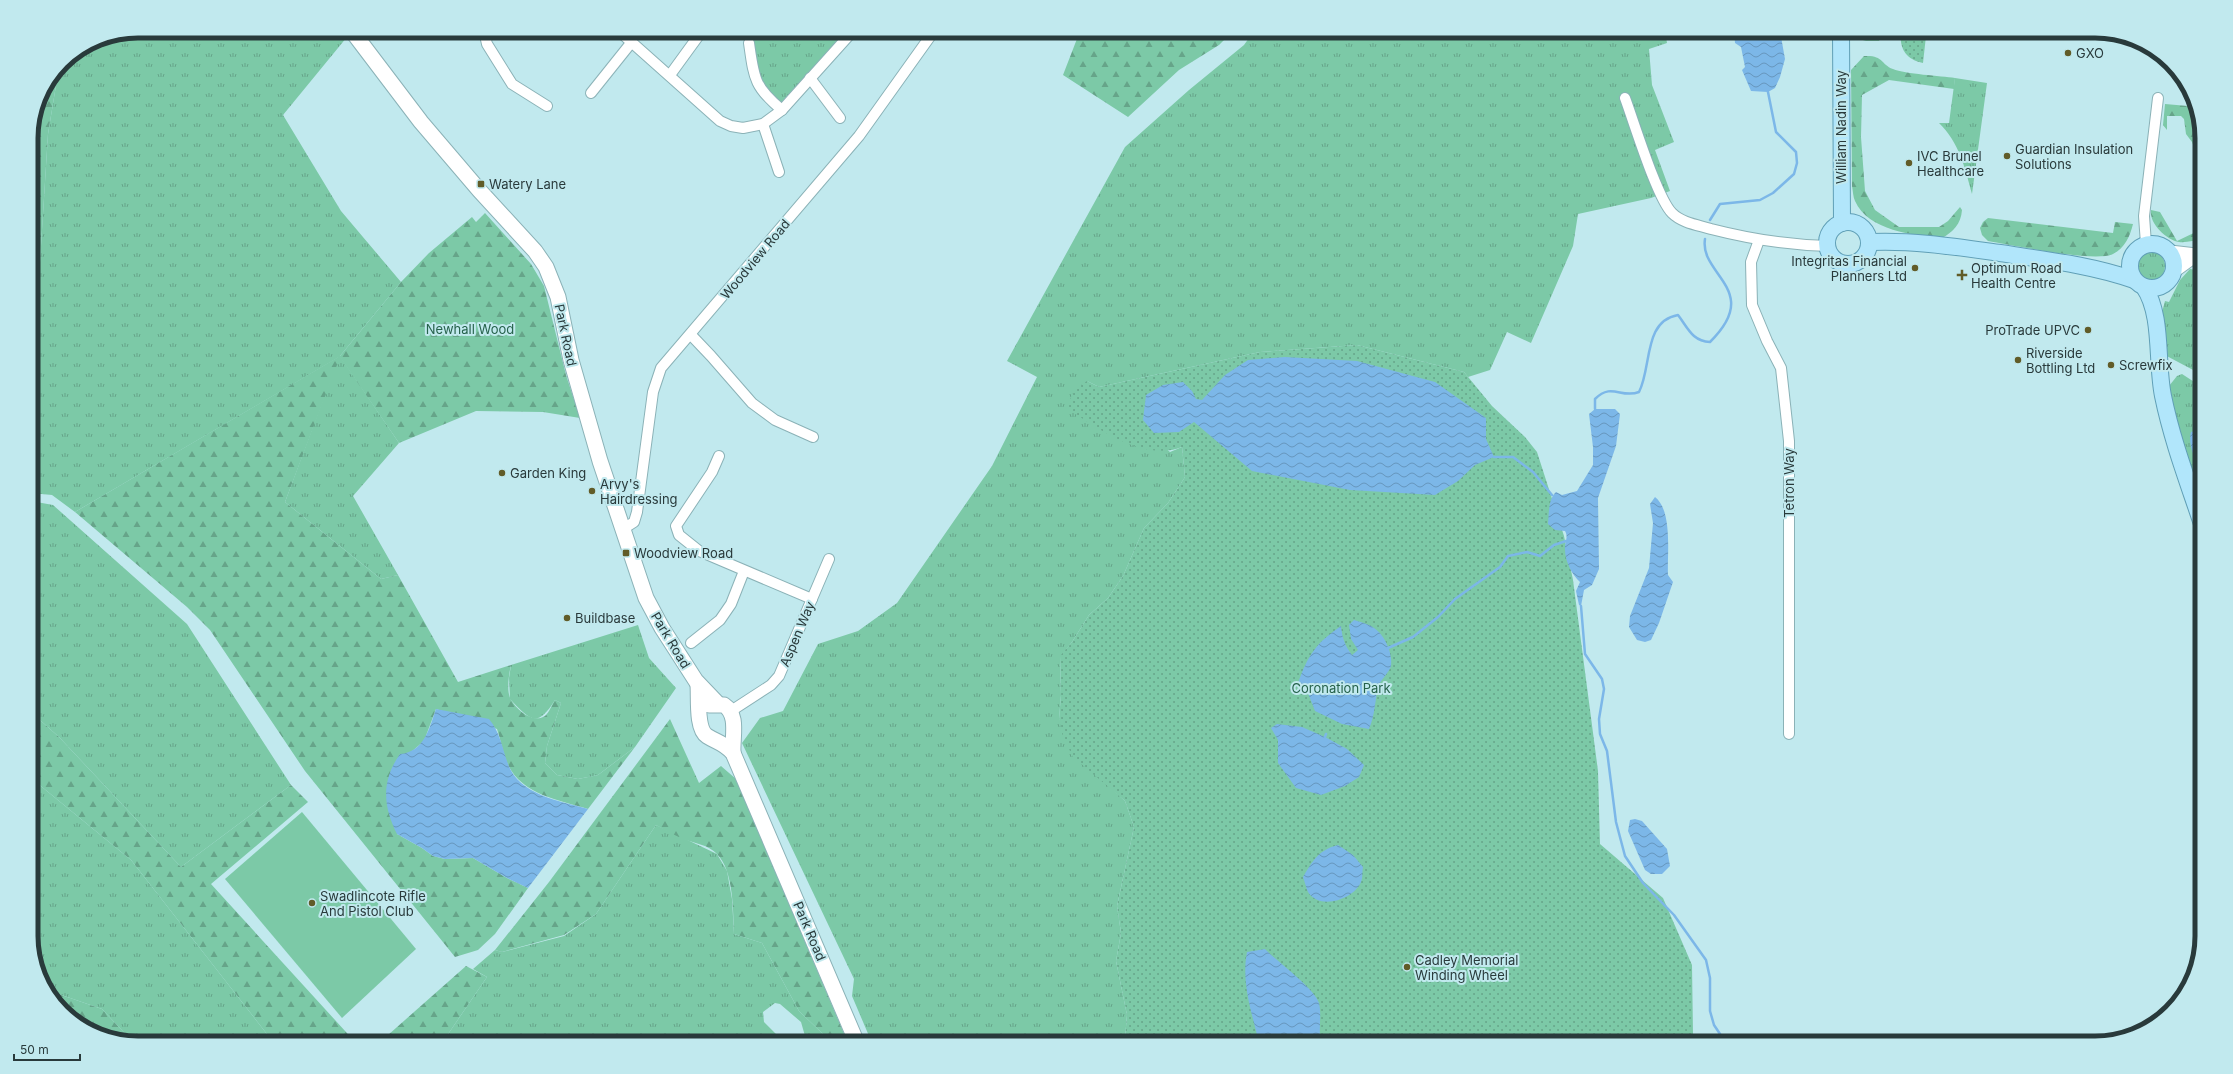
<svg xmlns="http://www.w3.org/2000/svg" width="2233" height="1074" viewBox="0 0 2233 1074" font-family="Inter,sans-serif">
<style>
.grass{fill:url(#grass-tufts)}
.forest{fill:url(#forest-firs)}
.park{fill:url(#park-dots)}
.pitch{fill:#7cc9a7}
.water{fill:url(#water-waves)}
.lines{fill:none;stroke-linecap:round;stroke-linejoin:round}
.stream{stroke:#7cb7e8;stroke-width:2.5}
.minor-casing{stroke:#8bb2b7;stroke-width:12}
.tertiary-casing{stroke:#8bb2b7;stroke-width:15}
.secondary-casing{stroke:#8bb2b7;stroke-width:17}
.primary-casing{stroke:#609fb6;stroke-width:18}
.minor{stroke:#fff;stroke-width:10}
.tertiary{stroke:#fff;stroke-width:13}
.secondary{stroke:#fff;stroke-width:15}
.primary{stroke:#b1e6fb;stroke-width:16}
.poi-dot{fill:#615c28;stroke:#c1e9ee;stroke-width:1.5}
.labels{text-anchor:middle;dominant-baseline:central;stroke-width:4;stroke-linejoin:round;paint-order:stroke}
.poi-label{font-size:13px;fill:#293a3b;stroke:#c1e9ee;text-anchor:start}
.street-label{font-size:13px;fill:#293a3b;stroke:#c1e9ee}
.park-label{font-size:13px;fill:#26624b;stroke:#c1e9ee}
.rim{fill:none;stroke:#293a3b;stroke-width:5}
</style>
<defs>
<pattern id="grass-tufts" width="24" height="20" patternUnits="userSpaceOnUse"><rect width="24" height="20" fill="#7cc9a7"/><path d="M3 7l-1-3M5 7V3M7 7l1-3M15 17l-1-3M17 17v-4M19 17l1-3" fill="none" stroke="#66a489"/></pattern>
<pattern id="forest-firs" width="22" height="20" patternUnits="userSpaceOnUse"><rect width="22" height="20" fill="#7cc9a7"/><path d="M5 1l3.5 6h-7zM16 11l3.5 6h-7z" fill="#66a489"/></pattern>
<pattern id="park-dots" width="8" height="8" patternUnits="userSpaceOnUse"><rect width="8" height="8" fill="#7cc9a7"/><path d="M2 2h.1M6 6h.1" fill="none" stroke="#66a489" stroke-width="1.8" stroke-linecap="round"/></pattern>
<pattern id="water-waves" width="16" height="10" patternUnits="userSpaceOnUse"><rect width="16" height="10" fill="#7cb7e8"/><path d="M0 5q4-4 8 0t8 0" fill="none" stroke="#6696bd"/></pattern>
</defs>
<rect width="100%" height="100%" fill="#c1e9ee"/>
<g class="grass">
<polygon points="138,31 343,31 347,37 283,115 341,211 401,282 340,356 399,443 353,496 398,575 381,579 285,502 339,357 75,512 52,495 31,493 31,318 39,278 48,134 59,67 62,62 97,39"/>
<polygon points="752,31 847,31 779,105 757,75"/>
<polygon points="1254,31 1665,31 1667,43 1649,49 1652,85 1674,142 1655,150 1670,191 1651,198 1578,214 1573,246 1531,343 1507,332 1490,370 1468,377 1464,372 1357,345 1260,352 1099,387 1087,381 1170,452 1182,447 1185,477 1168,503 1144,528 1123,576 1108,598 1089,615 1072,642 1060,657 1061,695 1059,719 1100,778 1125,801 1134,827 1117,906 1121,933 1116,961 1127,1015 1125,1038 1127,1043 872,1043 852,996 854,979 742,743 760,718 783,711 818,644 858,631 897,603 992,466 1037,377 1007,361 1125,147 1189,90 1244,45"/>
<path d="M 1955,78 L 1987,83 L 1972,194 C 1965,168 1959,142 1939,123 L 1949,123 Z"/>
<circle cx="2150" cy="266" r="15"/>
<polygon points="2190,269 2197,270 2202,277 2202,347 2195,371 2163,354 2161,316 2165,301 2169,302 2180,280"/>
<polygon points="2182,374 2202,387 2202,443 2197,433 2194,431 2199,465 2202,466 2202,484 2193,488 2181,450 2169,386 2177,376"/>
<polygon points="31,501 53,505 187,624 291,785 181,867 59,737 31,712"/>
<path d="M 638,625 L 649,658 L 676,688 L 635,747 L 598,775 L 578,779 L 557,775 L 545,763 L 547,746 L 561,703 L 555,700 C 537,729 530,720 510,699 L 509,678 L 511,665 Z"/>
<polygon points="31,778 131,860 274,1043 133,1042 102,1009 47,990 31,943"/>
<polygon points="656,825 717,854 727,871 732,899 734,934 762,943 799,1011 824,1035 830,1043 807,1043 801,1022 780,1004 775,1003 763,1012 764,1022 778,1036 780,1043 442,1043 487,977 473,969 495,950 502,952 564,936 596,914"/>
</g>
<g class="forest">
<polygon points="1080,31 1233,31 1219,45 1179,70 1128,117 1063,75"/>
<polygon points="1853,31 1885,31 1879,41 1866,41 1856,38"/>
<path d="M 1864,56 C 1884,55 1880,64 1893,69 C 1905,74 1941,76 1955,78 L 1954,89 L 1889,80 L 1862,95 L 1861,137 L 1865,191 L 1875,210 L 1899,227 L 1939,227 L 1948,221 L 1960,207 L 1962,210 C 1961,224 1953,232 1942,238 C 1914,235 1868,231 1855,201 C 1853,197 1853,191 1852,186 L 1851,70 Z"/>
<polygon points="59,67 48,134 39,278 31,318 31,131 39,97"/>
<polygon points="2189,93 2201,128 2202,169 2192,142 2186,134 2184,119 2181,116 2167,116 2167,130 2163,125 2165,104 2188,106"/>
<path d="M 2151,210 L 2160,212 L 2177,241 L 2202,229 L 2202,240 C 2195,240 2186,243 2179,242 C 2167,240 2149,224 2151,210 Z"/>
<path d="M 485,213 L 531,264 L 544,286 L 566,375 L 580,418 L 543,412 L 476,411 L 399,443 L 340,357 L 285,502 L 381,579 L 398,575 L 458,682 L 511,665 C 509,674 506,691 511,700 C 517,710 533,724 545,716 C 549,713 552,704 555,700 L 561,703 L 547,746 L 545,763 L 557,775 L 578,779 L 598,775 L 635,747 L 588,809 C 559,800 523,795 508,765 C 503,754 501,741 497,729 L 436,709 L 424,741 L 410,753 L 397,834 L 422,848 L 433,856 L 445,859 L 473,858 L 507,878 L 528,888 L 495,934 L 478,950 L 455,957 L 305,771 L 210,630 L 187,607 L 75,512 L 340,356 L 401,282 L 429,253 L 472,217 L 476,222 Z"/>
<path d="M 1988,218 L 2113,233 L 2115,222 L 2133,224 C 2130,236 2125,248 2113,254 C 2094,263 2013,245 1988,241 L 1982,235 L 1980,228 L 1983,222 Z"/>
<polygon points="31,712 59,737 181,867 291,785 308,802 211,884 356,1043 274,1043 131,860 31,778"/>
<path d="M 670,719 L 699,783 L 721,766 L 736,779 L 848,1043 L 830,1043 L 824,1035 L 799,1011 L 762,943 L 734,934 C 733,912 734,871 717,854 C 709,845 694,843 683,839 C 674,835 665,830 656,825 L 596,914 L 564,935 L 502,952 L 495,950 L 549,882 Z"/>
<polygon points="466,966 487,977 442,1043 379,1043"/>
<polygon points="47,990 102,1009 133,1042 91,1032 49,996"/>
</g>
<g class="park">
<path d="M 1901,33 L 1926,36 L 1923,63 C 1907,60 1899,49 1901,33 Z"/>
<path d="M 1357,345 L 1464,372 L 1492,406 L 1525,437 L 1537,452 L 1564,536 L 1573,580 L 1598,771 L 1600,844 L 1663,898 L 1692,965 L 1693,1034 L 1706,1043 L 1127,1043 L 1125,1038 L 1127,1015 L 1116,961 L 1121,933 L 1117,906 L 1134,827 L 1125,801 L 1073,757 L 1063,737 L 1059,719 L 1061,695 L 1060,656 L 1072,642 L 1089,615 L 1108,598 L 1123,576 L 1144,528 L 1168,503 L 1185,477 L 1182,447 C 1144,462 1098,429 1067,408 L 1074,389 L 1087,381 L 1099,387 L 1260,352 Z"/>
</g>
<polygon class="pitch" points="302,812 416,949 342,1018 225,879"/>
<g class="water">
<polygon points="1734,31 1780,31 1785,59 1780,77 1775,88 1768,92 1751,91 1742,70 1745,67 1741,47 1735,43"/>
<polygon points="1285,357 1357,361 1435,382 1486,418 1486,439 1494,457 1475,465 1458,481 1435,495 1350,490 1252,471 1194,422 1179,432 1154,433 1143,420 1146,395 1163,385 1183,382 1192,391 1196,399 1202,400 1225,375 1248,360"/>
<path d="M 1595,409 L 1615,409 L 1620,414 L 1616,446 L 1598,498 L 1599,569 L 1592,585 L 1584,590 L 1581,606 L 1579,605 L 1576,591 L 1580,582 C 1572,575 1565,561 1565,550 C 1564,543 1569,538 1565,531 L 1555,530 L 1548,524 C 1549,514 1548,499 1556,492 L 1562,495 L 1577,491 L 1593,465 L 1593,447 L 1589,414 Z"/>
<path d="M 2194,431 L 2197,433 L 2202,443 L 2202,466 C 2193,461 2188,441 2191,432 Z"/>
<path d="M 1655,497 C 1673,511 1667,555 1668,575 L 1673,582 L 1659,623 L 1651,640 L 1645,642 L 1637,640 L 1629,627 L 1630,616 L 1649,568 L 1653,523 L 1650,504 Z"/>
<path d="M 1354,620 C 1360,622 1369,624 1374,628 C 1385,635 1393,654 1391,666 C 1389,673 1381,679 1378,687 C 1375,701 1375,715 1369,729 L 1342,724 L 1315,711 L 1308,693 L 1298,683 C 1308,655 1316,643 1341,626 C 1342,637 1345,646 1352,655 L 1358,650 L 1351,639 L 1349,625 Z"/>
<path d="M 436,709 L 489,719 C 500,732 502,747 508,764 C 519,795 560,801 588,809 L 528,888 L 507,878 L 473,858 L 445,859 L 433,856 L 422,848 L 397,834 C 383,806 381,781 400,754 C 424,752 429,729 436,709 Z"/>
<polygon points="1277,724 1302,727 1325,737 1347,749 1364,765 1359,777 1345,786 1321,795 1296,788 1278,763 1278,740 1271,728"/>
<polygon points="1635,819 1642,821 1667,849 1670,866 1662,874 1651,874 1645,870 1628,831 1630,820"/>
<path d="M 1338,845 L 1353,855 L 1363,867 C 1362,871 1363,878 1361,882 C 1354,899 1320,911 1308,892 C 1306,888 1305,882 1303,877 C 1313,860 1319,850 1338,845 Z"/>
<path d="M 1265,949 C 1277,961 1315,989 1319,1003 C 1322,1015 1318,1030 1321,1043 L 1259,1043 C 1252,1013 1241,983 1247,952 Z"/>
</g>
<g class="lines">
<g class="stream">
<polyline points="1710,220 1720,204 1760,200 1773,193 1794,174 1797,163 1796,152 1776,132 1768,92"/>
<path d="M 1595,409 L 1595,399 C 1612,382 1621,399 1639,392 C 1652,367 1643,321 1678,315 C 1688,328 1692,341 1710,342 C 1763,290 1699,275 1705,239"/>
<polyline points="1494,457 1513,457 1533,472 1552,495"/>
<polyline points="1581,606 1585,654 1602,679 1604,689 1599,719 1600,734 1607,751 1616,822 1625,856 1643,883 1674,915 1706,960 1710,978 1710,1011 1714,1025 1726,1043"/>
<polyline points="1388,648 1413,637 1438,617 1455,599 1500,567 1508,556 1527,552 1540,556 1554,545 1566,541"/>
<polyline points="1325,737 1326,734"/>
</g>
<g class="minor-casing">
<g id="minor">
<polyline points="484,31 487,44 512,84 547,106"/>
<polyline points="619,31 720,121 731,126 743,128 763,124 782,110 853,31"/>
<path d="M 749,43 C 754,78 754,87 782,110"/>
<polyline points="670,75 702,31"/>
<polyline points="810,78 840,118"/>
<polyline points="591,93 631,43"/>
<path d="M 1625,98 C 1634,122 1657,198 1672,213 C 1682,223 1698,225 1711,229 C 1750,239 1787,245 1828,246"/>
<polyline points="763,124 779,172"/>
<polyline points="1759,240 1751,262 1752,305 1767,341 1781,368 1789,441 1789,734"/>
<polyline points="2146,244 2144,216 2158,98"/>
<polyline points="691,335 711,356 752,403 775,420 813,437"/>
<polyline points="719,456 712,472 676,526 679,535 699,551 812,599"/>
<polyline points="623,529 634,522 637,512 653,392 661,368 859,136 934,31"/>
<polyline points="691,643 720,620 731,604 744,571"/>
<polyline points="731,711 771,685 779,676 829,559"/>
</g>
</g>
<g class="tertiary-casing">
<g id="tertiary">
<polyline points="2170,252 2196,255"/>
<polyline points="2174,271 2196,255 2202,253"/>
</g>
</g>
<g class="secondary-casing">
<g id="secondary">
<polyline points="352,31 421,122 479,190 535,251 546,267 558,297 571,360 600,461 646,598 662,628 696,681 718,704"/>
<path d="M 698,685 C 699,698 696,729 707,736 C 718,743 723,742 733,753 L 857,1043"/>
<path d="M 709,705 L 724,705 C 739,715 732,737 733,753"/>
</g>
</g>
<g class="primary-casing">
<g id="primary">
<polyline points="1841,31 1842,223"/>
<circle cx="1848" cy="243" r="21"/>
<path d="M 1870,242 C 1913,240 1957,247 2000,253 C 2046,260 2091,265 2134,280"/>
<circle cx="2152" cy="266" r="22"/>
<path d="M 2144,287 C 2163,315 2156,362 2163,396 C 2172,440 2188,482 2202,524"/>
</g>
</g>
<use href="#minor" class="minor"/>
<use href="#tertiary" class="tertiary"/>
<use href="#secondary" class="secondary"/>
<use href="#primary" class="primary"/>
</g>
<g class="poi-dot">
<circle cx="2068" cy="53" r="4"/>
<circle cx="2007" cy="156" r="4"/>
<circle cx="1909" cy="163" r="4"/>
<rect x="477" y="180" width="8" height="8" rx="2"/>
<circle cx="1915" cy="268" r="4"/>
<path d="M1960 269h4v4h4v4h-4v4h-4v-4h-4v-4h4z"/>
<circle cx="2088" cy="330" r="4"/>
<circle cx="2018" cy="360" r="4"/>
<circle cx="2111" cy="365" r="4"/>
<circle cx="502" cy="473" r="4"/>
<circle cx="592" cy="491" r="4"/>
<rect x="622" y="549" width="8" height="8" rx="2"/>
<circle cx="567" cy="618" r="4"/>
<circle cx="312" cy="903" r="4"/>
<circle cx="1407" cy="967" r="4"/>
</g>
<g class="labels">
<g class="poi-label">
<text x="2076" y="53">GXO</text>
<text x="2015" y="149">Guardian Insulation<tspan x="2015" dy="15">Solutions</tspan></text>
<text x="1917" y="156">IVC Brunel<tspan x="1917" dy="15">Healthcare</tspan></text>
<text x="489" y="184">Watery Lane</text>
<text x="1907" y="261" text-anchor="end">Integritas Financial<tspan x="1907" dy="15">Planners Ltd</tspan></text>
<text x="1971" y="268">Optimum Road<tspan x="1971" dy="15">Health Centre</tspan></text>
<text x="2080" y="330" text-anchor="end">ProTrade UPVC</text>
<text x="2026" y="353">Riverside<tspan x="2026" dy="15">Bottling Ltd</tspan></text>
<text x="2119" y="365">Screwfix</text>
<text x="510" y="473">Garden King</text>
<text x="600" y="484">Arvy's<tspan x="600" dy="15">Hairdressing</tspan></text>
<text x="634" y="553">Woodview Road</text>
<text x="575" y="618">Buildbase</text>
<text x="320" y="896">Swadlincote Rifle<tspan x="320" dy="15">And Pistol Club</tspan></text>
<text x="1415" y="960">Cadley Memorial<tspan x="1415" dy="15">Winding Wheel</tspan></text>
</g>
<g class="street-label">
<text transform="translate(1841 127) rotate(-90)">William Nadin Way</text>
<text transform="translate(755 259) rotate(-50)">Woodview Road</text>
<text transform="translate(566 335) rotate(78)">Park Road</text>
<text transform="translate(1789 483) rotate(-90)">Tetron Way</text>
<text transform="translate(797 634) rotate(-67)">Aspen Way</text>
<text transform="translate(671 640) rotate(59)">Park Road</text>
<text transform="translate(810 931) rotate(67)">Park Road</text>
</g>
<g class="park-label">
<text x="470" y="329">Newhall Wood</text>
<text x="1341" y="688">Coronation Park</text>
</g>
</g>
<path d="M0 0H2233V1074H0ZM138 38H2095A100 100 0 0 1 2195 138V936A100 100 0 0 1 2095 1036H138A100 100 0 0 1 38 936V138A100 100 0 0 1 138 38Z" fill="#c1e9ee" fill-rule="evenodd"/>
<path class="rim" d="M138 38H2095A100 100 0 0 1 2195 138V936A100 100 0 0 1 2095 1036H138A100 100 0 0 1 38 936V138A100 100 0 0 1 138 38Z"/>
<path d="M14 1054v6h66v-6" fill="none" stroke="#293a3b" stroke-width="2"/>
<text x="20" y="1054" font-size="12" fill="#293a3b" stroke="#c1e9ee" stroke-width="3" paint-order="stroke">50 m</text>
</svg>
